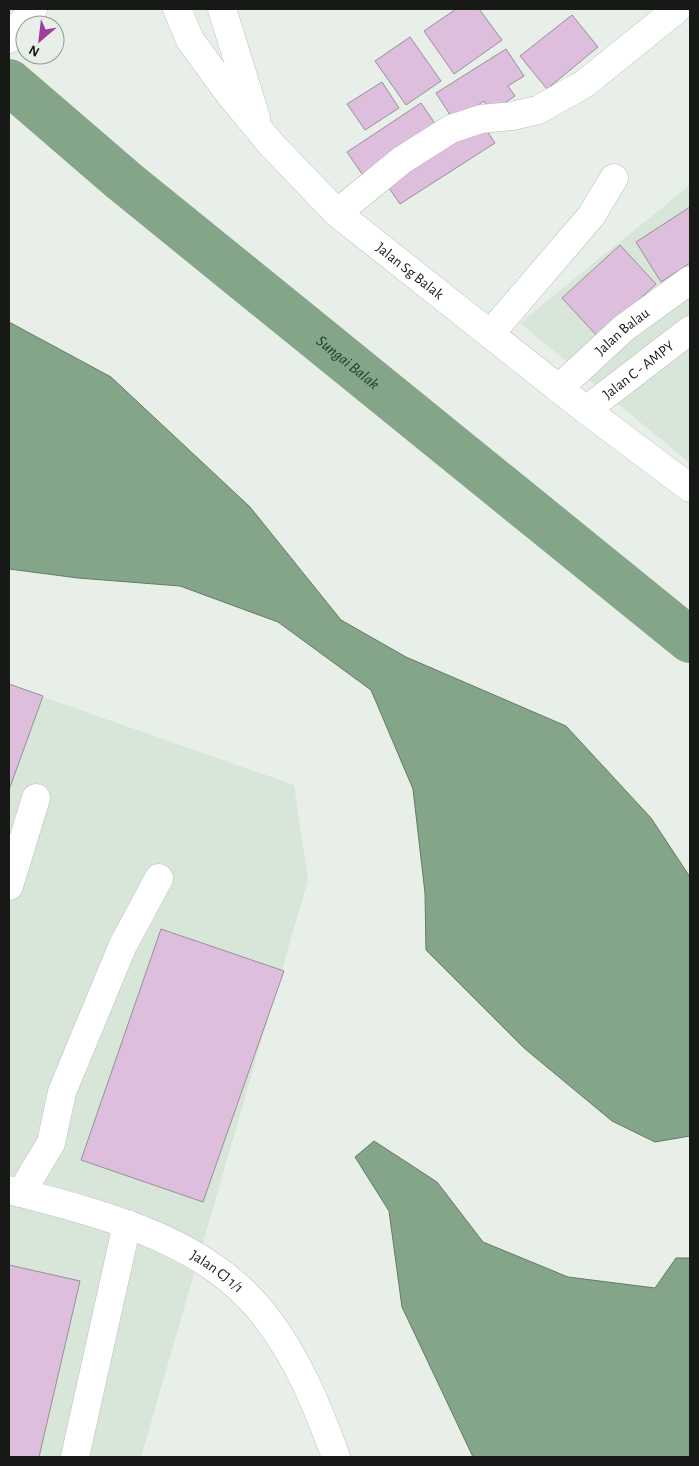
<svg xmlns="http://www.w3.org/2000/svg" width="699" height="1466" viewBox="0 0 699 1466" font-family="'Alegreya Sans',sans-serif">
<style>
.built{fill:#d8e6da}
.water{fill:#85a589;stroke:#647b67}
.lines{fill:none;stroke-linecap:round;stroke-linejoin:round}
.river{stroke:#85a589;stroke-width:46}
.building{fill:#ddbedd;stroke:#979097}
.minor-casing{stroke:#b9c0ba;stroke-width:29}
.minor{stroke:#fff;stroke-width:28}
.labels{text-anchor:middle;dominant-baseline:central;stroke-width:4;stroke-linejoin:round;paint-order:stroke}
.street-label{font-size:15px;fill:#171917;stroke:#e7efe8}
.water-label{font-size:16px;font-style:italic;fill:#11451f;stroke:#e7efe8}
</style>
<rect width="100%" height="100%" fill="#e7efe8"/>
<g class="built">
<polygon points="690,185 690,463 520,323"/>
<polygon points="9,685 294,785 308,880 141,1457 9,1457"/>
</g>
<g class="water">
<polygon points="9,322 111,377 250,507 341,620 406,657 566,726 651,818 690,877 690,1136 655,1142 612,1121 524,1048 426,950 425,893 413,789 371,690 278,622 180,586 78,578 9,569"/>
<polygon points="374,1141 437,1182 483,1242 568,1277 655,1288 676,1258 690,1258 690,1457 473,1457 402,1307 389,1211 355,1157"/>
</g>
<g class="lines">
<path class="river" id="s1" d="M 9,82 L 124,181 L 690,640"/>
</g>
<g class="building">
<polygon points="456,9 479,9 502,40 454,74 424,31"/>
<polygon points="572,15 598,47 547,89 520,56"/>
<polygon points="410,37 441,81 406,105 375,61"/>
<polygon points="506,49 524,76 508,86 515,96 491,112 484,101 454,121 436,93"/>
<polygon points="382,82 399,108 365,130 347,104"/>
<polygon points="421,103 436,125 362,174 347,152"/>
<polygon points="483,125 495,143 400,204 382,178"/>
<polygon points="690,207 690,263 661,282 636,242"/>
<polygon points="620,245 656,284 598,337 562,298"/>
<polygon points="9,684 43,696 9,790"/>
<polygon points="161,929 284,971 203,1202 81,1160"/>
<polygon points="9,1265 80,1281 39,1457 9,1457"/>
</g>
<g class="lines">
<g class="minor-casing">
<g id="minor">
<path id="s2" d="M 177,9 L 190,40 L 228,92 L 270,143 L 337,213 L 586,410 L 690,488"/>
<polyline points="222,9 256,118"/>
<polyline points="9,39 33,9"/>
<polyline points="337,213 402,160 451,129 481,119 512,116 538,110 584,84 677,9"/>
<polyline points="490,334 591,216 614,178"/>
<path id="s3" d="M 559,388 L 624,328 L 690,280"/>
<path id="s4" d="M 586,410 L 690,330"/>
<polyline points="9,886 36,798"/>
<path id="s5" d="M 9,1190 C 98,1213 206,1238 265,1316 C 298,1358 318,1408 336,1457"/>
<polyline points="21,1193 51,1143 62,1092 123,945 159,878"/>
<polyline points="75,1457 127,1224"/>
</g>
</g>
<use href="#minor" class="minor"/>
</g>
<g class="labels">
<g class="street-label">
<text stroke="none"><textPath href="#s2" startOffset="354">Jalan Sg Balak</textPath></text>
<text stroke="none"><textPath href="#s3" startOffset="85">Jalan Balau</textPath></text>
<text stroke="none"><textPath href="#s4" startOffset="66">Jalan C - AMPY</textPath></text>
<text stroke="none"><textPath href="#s5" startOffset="225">Jalan CJ 1/1</textPath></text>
</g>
<g class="water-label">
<text stroke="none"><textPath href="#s1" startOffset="440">Sungai Balak</textPath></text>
</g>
</g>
<rect width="699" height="1466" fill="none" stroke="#171917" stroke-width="20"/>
<g transform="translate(40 40) rotate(208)"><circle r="24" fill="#e7efe8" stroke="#949994"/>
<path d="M0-4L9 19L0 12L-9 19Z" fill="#9f3ca2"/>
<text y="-8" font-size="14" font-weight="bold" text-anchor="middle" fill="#171917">N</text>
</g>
</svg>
